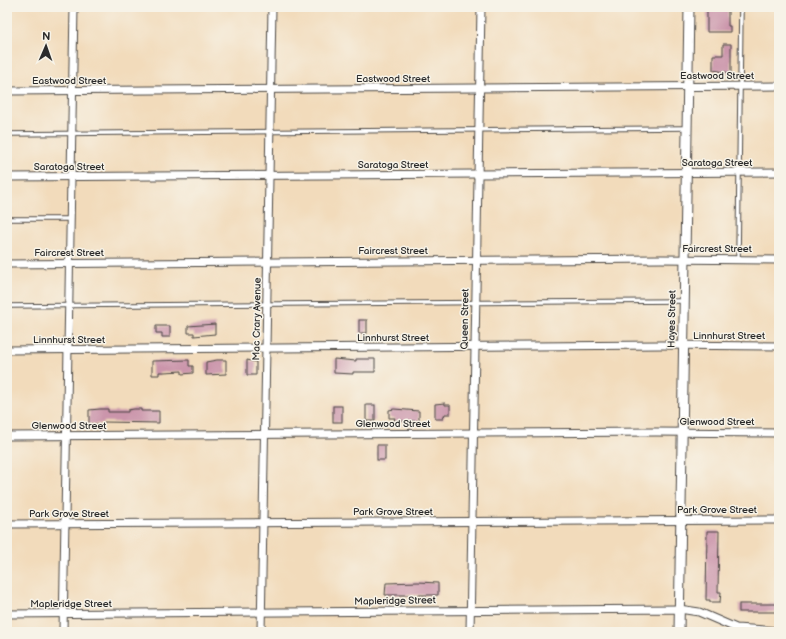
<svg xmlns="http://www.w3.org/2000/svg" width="786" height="639" viewBox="0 0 786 639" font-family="'Balsamiq Sans',sans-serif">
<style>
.building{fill:#cb95ab}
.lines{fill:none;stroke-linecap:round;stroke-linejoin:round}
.service-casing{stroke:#494541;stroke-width:5.5}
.minor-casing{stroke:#494541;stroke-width:9}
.tertiary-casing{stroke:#494541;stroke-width:11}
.service{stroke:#fff;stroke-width:3.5}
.minor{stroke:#fff;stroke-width:7}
.tertiary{stroke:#fff;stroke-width:9}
.labels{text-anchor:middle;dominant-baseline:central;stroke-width:3;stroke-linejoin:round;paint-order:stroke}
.street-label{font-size:10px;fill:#2b2b2b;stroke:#f7f3e8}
</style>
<rect width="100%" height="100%" fill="#f7f3e8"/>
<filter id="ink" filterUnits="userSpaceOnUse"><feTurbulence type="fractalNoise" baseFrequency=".025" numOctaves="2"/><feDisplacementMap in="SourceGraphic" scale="8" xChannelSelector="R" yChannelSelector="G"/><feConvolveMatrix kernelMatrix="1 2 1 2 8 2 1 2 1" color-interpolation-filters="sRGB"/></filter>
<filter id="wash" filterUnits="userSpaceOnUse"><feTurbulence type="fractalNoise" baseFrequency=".012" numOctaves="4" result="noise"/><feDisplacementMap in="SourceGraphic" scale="16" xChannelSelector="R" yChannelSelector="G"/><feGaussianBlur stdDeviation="0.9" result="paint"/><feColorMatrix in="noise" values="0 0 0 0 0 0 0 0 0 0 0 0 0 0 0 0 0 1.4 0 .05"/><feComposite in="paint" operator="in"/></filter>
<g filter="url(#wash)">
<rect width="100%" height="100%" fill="#f2dbbb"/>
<g id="blocks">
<g class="building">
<polygon points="707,7 728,7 728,26 730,26 730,32 707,32"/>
<polygon points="723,44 731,44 731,73 713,70 713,55 723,55"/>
<rect x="359" y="320" width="8" height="13"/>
<polygon points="215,324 215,334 194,336 194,333 188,333 188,326"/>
<polygon points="156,326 170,326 170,337 162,337 162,333 156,333"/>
<polygon points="334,359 356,361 356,359 375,359 375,372 353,372 353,374 334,373"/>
<polygon points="189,360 189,366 193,366 193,373 182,374 182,371 164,372 159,372 159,375 152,375 152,361"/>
<polygon points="217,360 226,360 226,374 206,375 206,362"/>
<polygon points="247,360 256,362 256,375 247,375"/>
<polygon points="445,403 445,405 450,405 450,414 445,414 443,419 435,419 435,404"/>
<rect x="366" y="405" width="9" height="16"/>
<rect x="333" y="406" width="9" height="16"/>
<polygon points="100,409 108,409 108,412 128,412 128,410 134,409 141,409 141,411 159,411 159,423 104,422 104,424 89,424 89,410"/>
<polygon points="394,409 419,411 419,421 394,421 395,418 389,418 389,410"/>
<rect x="377" y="445" width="8" height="15"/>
<polygon points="707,531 719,531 718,592 721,592 720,602 710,602 710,600 706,600"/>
<polygon points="418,582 438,583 438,595 385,595 386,583"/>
<rect x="739" y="604" width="40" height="8"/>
</g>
</g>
</g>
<g filter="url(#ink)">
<use href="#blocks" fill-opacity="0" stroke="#494541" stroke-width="1"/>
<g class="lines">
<g class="service-casing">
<g id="service">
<polyline points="7,134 686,128"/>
<polyline points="7,219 70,219"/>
<polyline points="738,259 741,7"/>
<polyline points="7,306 683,301"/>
</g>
</g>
<g class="minor-casing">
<g id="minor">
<polyline points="7,91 779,86"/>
<polyline points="7,177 779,172"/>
<polyline points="7,264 661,259 779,260"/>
<polyline points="7,350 661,345 779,346"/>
<polyline points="7,436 656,432 779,433"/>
<polyline points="7,524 779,520"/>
<polyline points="7,614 679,609 699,612 736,628 779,631"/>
<polyline points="63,632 74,7"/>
<polyline points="261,632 272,7"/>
<polyline points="470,632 481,7"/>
</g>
</g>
<g class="tertiary-casing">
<polyline id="tertiary" points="679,632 689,7"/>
</g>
<use href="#service" class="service"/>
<use href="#minor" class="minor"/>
<use href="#tertiary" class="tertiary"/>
</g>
</g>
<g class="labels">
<g class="street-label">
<text x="717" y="76">Eastwood Street</text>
<text x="393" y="79">Eastwood Street</text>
<text x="69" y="81">Eastwood Street</text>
<text x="717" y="163">Saratoga Street</text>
<text x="393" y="165">Saratoga Street</text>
<text x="69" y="167">Saratoga Street</text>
<text x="717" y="249">Faircrest Street</text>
<text x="393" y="251">Faircrest Street</text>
<text x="69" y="253">Faircrest Street</text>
<text transform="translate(257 319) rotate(-89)">Mac Crary Avenue</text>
<text transform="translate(465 319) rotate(-89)">Queen Street</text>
<text transform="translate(672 319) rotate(-89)">Hayes Street</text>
<text x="729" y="336">Linnhurst Street</text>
<text x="393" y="338">Linnhurst Street</text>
<text x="69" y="340">Linnhurst Street</text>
<text x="717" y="422">Glenwood Street</text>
<text x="393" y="424">Glenwood Street</text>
<text x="69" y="426">Glenwood Street</text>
<text x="717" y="510">Park Grove Street</text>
<text x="393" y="512">Park Grove Street</text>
<text x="69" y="514">Park Grove Street</text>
<text transform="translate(395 601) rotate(-1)">Mapleridge Street</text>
<text x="71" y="604">Mapleridge Street</text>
</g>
</g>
<rect width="786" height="639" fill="none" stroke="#f7f3e8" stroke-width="24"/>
<g transform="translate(46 46) rotate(2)" stroke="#f7f3e8" stroke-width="3" paint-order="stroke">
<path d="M0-3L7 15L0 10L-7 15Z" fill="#2b2b2b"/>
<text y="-6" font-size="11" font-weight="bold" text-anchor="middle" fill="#2b2b2b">N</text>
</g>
</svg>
